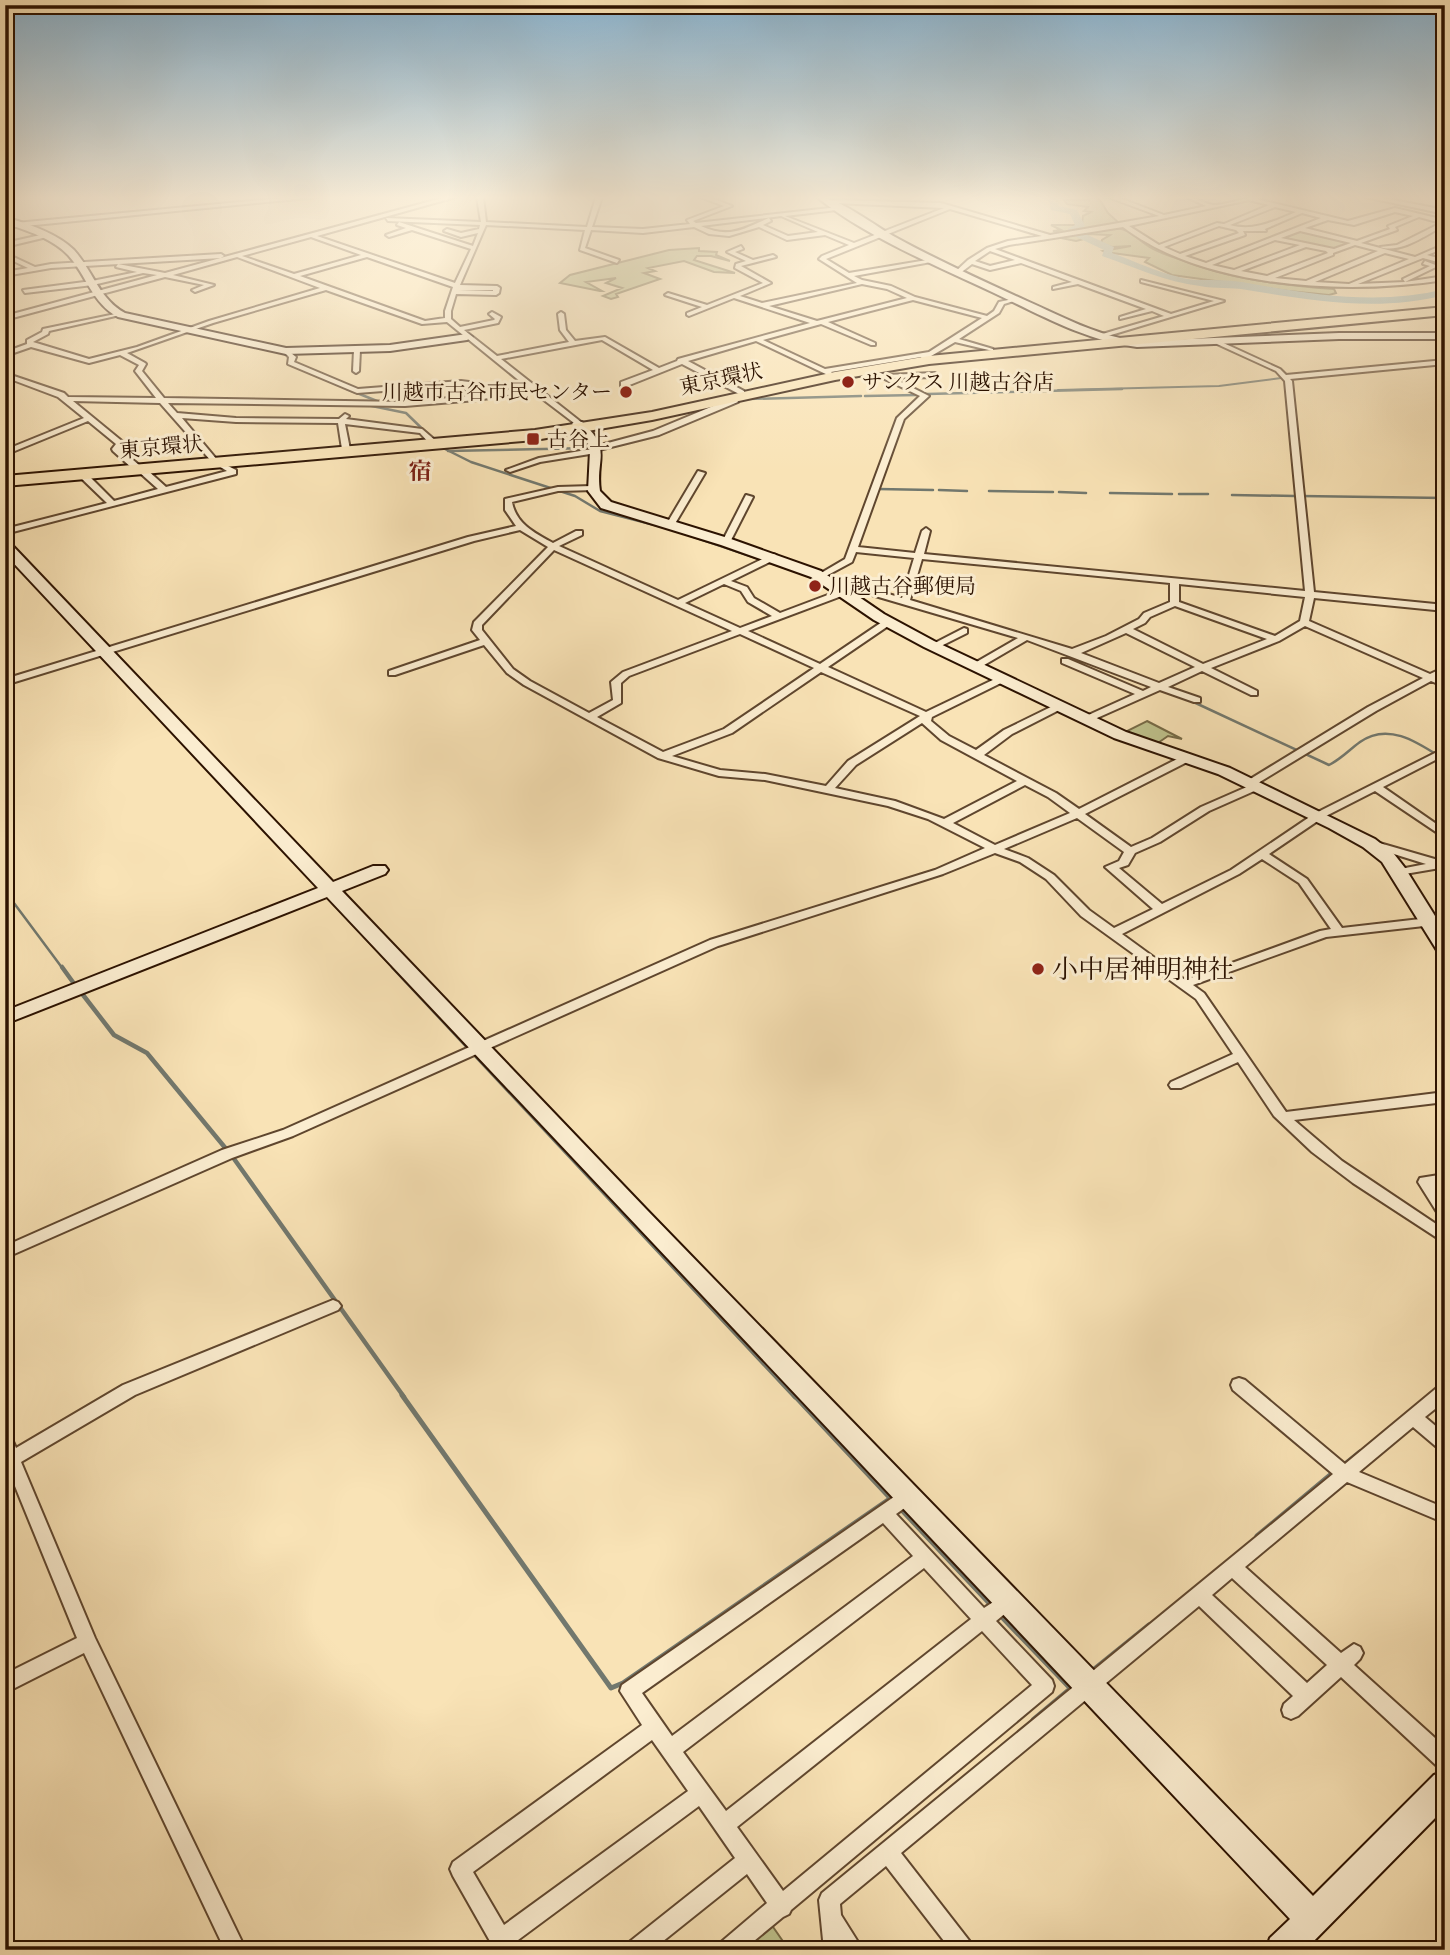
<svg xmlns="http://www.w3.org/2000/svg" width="1450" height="1955" viewBox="0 0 1450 1955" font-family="Alegreya,'Noto Serif JP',serif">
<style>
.green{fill:#bfc38d;stroke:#766a46;stroke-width:2}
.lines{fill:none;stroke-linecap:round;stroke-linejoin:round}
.stream-far3{stroke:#72786e;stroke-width:2}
.stream-far2{stroke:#72786e;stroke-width:2.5}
.stream-far1{stroke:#72786e;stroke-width:4.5}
.stream{stroke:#72786e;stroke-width:5}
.river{fill:#a1bcb8;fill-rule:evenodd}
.street-casing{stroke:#5f462e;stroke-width:4}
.secondary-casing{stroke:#2c1200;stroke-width:4}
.highway-casing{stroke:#2c1200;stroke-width:4}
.street{fill:#fbedd0;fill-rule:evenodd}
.secondary{fill:#fbedd0;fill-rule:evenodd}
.highway{fill:#f9e3b6;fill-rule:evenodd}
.poi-dot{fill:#8f2418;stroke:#fbedd0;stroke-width:2.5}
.labels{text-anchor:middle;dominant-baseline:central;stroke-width:6;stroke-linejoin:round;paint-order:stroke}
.far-street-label{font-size:21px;fill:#2c1200;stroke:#fbedd0}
.far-poi-label{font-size:21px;fill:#2c1200;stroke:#fbedd0;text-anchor:start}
.far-neighbourhood-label{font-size:23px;font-weight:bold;fill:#7a1f14;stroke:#fbedd0}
.poi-label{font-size:26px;fill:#2c1200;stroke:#fbedd0;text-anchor:start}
</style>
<rect width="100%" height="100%" fill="#f9e3b6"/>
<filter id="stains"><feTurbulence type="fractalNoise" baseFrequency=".00286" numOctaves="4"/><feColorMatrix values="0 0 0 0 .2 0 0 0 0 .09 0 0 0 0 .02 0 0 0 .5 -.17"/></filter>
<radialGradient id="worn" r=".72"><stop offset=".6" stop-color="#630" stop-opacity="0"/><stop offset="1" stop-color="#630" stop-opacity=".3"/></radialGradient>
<g class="green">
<polygon points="1091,197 1098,197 1108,213 1120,224 1060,233 1053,231 1061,230 1051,225 1082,225 1083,216 1091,212 1084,211 1088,207 1067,204 1064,200 1089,200"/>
<path d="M 1116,228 C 1130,229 1137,239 1148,246 C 1157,252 1169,256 1179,259 C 1229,279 1280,285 1334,289 L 1336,293 L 1329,295 L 1288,291 L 1172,275 L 1145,262 L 1149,258 L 1105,252 L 1103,251 L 1131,246 L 1112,247 L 1101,244 L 1102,240 L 1110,235 L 1087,234 L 1088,238 L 1076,241 L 1056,237 Z"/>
<polygon points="1298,230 1353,242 1334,250 1279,238"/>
<polygon points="699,248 699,251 717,252 716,255 730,261 711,256 697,256 694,260 735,273 714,272 684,261 648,268 655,271 644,273 660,279 616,294 618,297 611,299 603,296 622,288 606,283 616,278 586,282 602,291 600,291 560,283 570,275 669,250"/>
<polygon points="1147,721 1182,739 1168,736 1155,745 1123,733"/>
<polygon points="771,1924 789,1950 739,1950"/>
</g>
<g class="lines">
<g class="stream-far3">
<polyline points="115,217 322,197"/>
<polyline points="319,377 352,390"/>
<polyline points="1058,390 1219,386 1281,378"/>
</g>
<g class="stream-far2">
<polyline points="347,389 382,403"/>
<polyline points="927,394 1122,389"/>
<polyline points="865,396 917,395"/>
<polyline points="748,399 861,396"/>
<polyline points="342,405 359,405"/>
<polyline points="367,405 406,413 441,447 471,462 575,496 600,511 674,530"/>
<polyline points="448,451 590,448"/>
<polyline points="878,489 933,490"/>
<polyline points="939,490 967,491"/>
<polyline points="989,491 1053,492"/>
<polyline points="1059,492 1086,493"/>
<polyline points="1110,493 1172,494"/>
<polyline points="1179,494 1208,494"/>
<polyline points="1232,495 1295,496"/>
<polyline points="1301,496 1445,498"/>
<polyline points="691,536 797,572"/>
<polyline points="804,574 822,584"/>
<polyline points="870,594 916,608"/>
<polyline points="99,654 266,833"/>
<path d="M 1135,681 L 1187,699 L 1329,765 C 1341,759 1349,750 1360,742 C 1389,721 1420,744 1445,760"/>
<polyline points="5,891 63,969"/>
<polyline points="324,894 394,969"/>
</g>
<g class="stream-far1">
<polyline points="62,967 75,985"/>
<polyline points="393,967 795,1397"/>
<polyline points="80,991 114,1035 147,1053 227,1150"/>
<polyline points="232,1156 404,1397"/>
</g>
<g class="stream">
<polyline points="402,1395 611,1688 623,1683 891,1498"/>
<polyline points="794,1395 893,1501"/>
<polyline points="1344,1465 1360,1452"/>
<polyline points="899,1507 992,1606"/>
<polyline points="1257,1536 1335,1471"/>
<polyline points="999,1614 1071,1689"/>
<polyline points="1092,1671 1149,1625"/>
<polyline points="1033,1720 1070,1689"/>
</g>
<path class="river" d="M 1048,197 L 1058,197 L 1059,206 L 1077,210 L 1085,226 L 1079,231 L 1114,247 L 1112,253 C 1137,262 1174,280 1200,280 C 1214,280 1227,280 1242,282 C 1309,294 1377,306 1445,289 L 1445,295 C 1379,312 1313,301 1247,290 C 1231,287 1215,289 1200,286 C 1166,282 1134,267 1102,256 L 1104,250 L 1068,233 L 1068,229 L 1075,225 L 1070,214 L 1051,210 Z"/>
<g class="street-casing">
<g id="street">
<polygon points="293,197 317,197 5,228 5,224"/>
<path d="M 446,197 L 456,197 L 317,236 L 455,283 L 471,249 L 412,230 L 389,237 L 386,235 L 406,228 L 397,225 L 399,222 L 473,246 L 478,233 L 461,237 L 444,231 L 447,229 L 461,233 L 479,229 L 480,225 L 388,221 L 386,218 L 481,222 L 477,197 L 483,197 L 486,222 L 587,227 L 596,197 L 602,197 L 592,227 L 643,229 L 690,224 L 687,220 L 724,206 L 700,197 L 709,197 L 732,206 L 693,221 L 696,223 L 839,207 L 837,210 L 785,216 L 854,243 L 944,208 L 835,203 L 833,200 L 941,203 L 1050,235 L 1159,216 L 1108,197 L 1117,197 L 1164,215 L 1206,206 L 1186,197 C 1196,197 1204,204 1213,205 C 1228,205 1244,197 1259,197 L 1256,199 L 1348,221 L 1395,208 L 1445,220 L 1445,225 C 1426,235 1401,254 1380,247 L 1397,245 L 1441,223 L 1419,217 L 1395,227 L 1397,230 L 1361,243 L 1415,257 L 1445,244 L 1445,248 L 1427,255 L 1445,260 L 1445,264 L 1423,258 L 1358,284 L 1405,282 L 1403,279 L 1430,266 L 1423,264 L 1425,261 L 1438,266 L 1405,282 L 1445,276 L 1445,280 C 1346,295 1205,289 1123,227 L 1009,245 L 995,249 L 1171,314 L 1214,301 L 1141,282 L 1141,280 L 1224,301 L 1101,338 L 1098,336 L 1099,335 L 1164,316 L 1152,311 L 1120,319 L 1120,317 L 1146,309 L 1078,284 L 1053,289 L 1053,287 L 1072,282 L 1021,263 L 990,270 L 972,264 L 959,274 L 955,274 L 955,272 L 968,260 L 987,248 L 1008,241 L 1042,236 L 950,209 L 826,259 L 849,273 L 933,259 L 931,262 L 854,276 L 862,280 L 891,286 L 915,297 L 987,316 L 994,311 L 999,302 L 1017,298 L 1017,300 L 1004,304 L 999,313 L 959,339 L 993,349 L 993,351 L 955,342 L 926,359 L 922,359 L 921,357 L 831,372 L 833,374 L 830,376 L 756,341 L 688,361 L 744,391 L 744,395 L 741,395 L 682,364 L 627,386 L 621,386 L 621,382 L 653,370 L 602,340 L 501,359 L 581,422 L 582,424 L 578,426 L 532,391 L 477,400 L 405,406 L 168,403 L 177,413 L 236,418 L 339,419 L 345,414 L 349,416 L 346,419 L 422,429 L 436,441 L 429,443 L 420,433 L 345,424 L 350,449 L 346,451 L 342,449 L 338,423 L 236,422 L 182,418 L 218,461 L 236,470 L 236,474 L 5,534 L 5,529 L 107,503 L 80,477 L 80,473 L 86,473 L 114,501 L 158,489 L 139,472 L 139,468 L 145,468 L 166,487 L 227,471 L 212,462 L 160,403 L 73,401 L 123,442 L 124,444 L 120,449 L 139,465 L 139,469 L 133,469 L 113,451 L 112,449 L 116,444 L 88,421 L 5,455 L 5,450 L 84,418 L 58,397 L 5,377 L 5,373 L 64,393 L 68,397 L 156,398 L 135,371 L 139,365 L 120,355 L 89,363 L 31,347 L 5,356 L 5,352 L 27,344 L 27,340 L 42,332 L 43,329 L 120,313 L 120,315 L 49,331 L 48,334 L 33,342 L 89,359 L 137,347 L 209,321 L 320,288 L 237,257 L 173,275 L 214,285 L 195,292 L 192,290 L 204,285 L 165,277 L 5,320 L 5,316 L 157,275 L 143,273 L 93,285 L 25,293 L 23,290 L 92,281 L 137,272 L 116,267 L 118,264 L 165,273 ZM 1249,200 L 1269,205 L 1224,224 L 1217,223 L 1159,245 L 1129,226 ZM 1275,207 L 1296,212 C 1274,221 1254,232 1230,225 ZM 1395,212 L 1413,216 L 1388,226 L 1390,229 L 1357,241 L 1305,228 L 1328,220 L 1354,225 ZM 1302,213 L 1321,218 L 1206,263 L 1185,256 L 1245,235 L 1243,231 L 1266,231 L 1265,229 ZM 781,216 L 818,232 L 788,236 L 763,225 L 771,221 L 769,218 C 743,229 729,239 701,226 ZM 486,225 L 585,230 L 580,250 L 617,263 L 619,260 L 585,248 L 591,230 L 643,233 L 694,227 L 709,234 L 729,236 L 759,227 L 787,240 L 825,235 L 849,245 L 822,256 L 819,259 L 857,283 L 762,303 L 740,296 L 771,283 L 741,266 L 776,257 L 773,255 L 753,260 L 735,252 L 743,249 L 741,246 L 727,252 L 746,261 L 736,264 L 735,268 L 763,283 L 707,305 L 668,293 L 665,295 L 702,307 L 687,313 L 687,315 L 689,316 L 734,298 L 810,323 L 678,359 L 677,361 L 659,368 L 605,337 L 575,341 L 566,330 L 564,314 L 561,312 L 558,314 L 560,330 L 569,342 L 497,356 L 464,330 L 498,323 L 501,317 L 492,312 L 489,314 L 495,319 L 494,320 L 460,327 L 451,319 L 451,311 L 456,294 L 496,295 L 499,293 L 500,288 L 497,286 L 460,285 ZM 1219,226 L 1236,230 L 1239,233 L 1180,254 L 1164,247 ZM 1300,231 L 1351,243 L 1334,249 L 1281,238 ZM 311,237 L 361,255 L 294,274 L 242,256 ZM 1275,240 L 1300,245 L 1234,270 L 1212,265 ZM 1355,245 L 1378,251 L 1306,281 L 1275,278 L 1333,255 L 1333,253 ZM 1306,247 L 1326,251 L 1328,253 L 1267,276 L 1241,271 ZM 990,251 L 1015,260 L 990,266 L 975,261 ZM 1385,253 L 1409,259 L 1349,284 L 1315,282 ZM 367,257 L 453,287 L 445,311 L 445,318 L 425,321 L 300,276 ZM 862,284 L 887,289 L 907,298 L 817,321 L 769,306 ZM 326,290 L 422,324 L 447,322 L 527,387 L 478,395 L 469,382 L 461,381 L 358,389 L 294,362 L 296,357 L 286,349 L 283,351 L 289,357 L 288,364 L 357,393 L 461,385 L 471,396 L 405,402 L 164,398 L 142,371 L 146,364 L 145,363 L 127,353 L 213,323 ZM 458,290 L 493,290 L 493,291 ZM 913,300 L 982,318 L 929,352 L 825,369 L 763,340 L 821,324 L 871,345 L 875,345 L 875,343 L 828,322 Z"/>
<polygon points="1365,197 1378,197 1445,210 1445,214"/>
<polygon points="45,234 47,237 5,247 5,243"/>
<polygon points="5,253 35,267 51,264 221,254 224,256 221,258 51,268 5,276 5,272 28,268 5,257"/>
<path d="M 1219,341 L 1280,369 L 1286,375 L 1445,360 L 1445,364 L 1290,379 L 1292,381 L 1314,592 L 1445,605 L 1445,611 L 1314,598 L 1309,621 L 1430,674 L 1445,667 L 1445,674 L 1438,677 L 1445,680 L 1445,687 L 1431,681 L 1376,711 L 1258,783 L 1262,786 L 1261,788 L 1209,811 L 1160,842 L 1135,853 L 1128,865 L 1119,868 L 1162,904 L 1231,870 L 1314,814 L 1445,748 L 1445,755 L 1383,787 L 1445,830 L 1445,838 L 1375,791 L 1322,818 L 1269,854 L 1307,879 L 1342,928 L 1429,918 L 1435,922 L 1433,925 L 1326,937 L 1193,985 L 1204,993 L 1286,1112 L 1445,1092 L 1445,1102 L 1294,1120 L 1342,1161 L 1445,1230 L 1445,1243 L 1353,1183 L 1312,1152 L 1274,1116 L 1238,1062 L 1181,1088 L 1171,1088 L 1169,1085 L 1171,1082 L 1233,1054 L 1196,999 L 1081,916 L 1046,879 L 1020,862 L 995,853 L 943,874 L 718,946 L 293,1136 L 232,1158 L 5,1258 L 5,1246 L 222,1150 L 283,1130 L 710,940 L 935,870 L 985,848 L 928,819 L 888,806 L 765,780 L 719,776 L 658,758 L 524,685 L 507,673 L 484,645 L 395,675 L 389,675 L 389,671 L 480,640 L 472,630 L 474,622 L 548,547 L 520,530 L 474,541 L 5,685 L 5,679 L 468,537 L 516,526 L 505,510 L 505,499 L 558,487 L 592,486 L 595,486 L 595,490 L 558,491 L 512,502 C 516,524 535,533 553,543 L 576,531 L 582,531 L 582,535 L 559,546 L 678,600 L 773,554 L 776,555 L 776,559 L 731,581 L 747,587 L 754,598 L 780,613 L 841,590 L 847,590 L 847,594 L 748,631 L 820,664 L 885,620 L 891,620 L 891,624 L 828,667 L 926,712 L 999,677 L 1005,677 L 1005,681 L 932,717 L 931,721 L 949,736 L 976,750 L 1004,730 L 1057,704 L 1063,704 L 1063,708 L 1012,734 L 984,755 L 1056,793 L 1079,809 L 1183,756 L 1191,756 L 1191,760 L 1085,814 L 1131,847 L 1152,838 L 1201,807 L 1249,786 L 1246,783 L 1247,781 L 1368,707 L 1423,678 L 1305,626 L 1279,641 L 1211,668 L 1257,691 L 1257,695 L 1251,695 L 1202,671 L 1168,687 L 1200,698 L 1200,702 L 1194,702 L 1160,690 L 1088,722 L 1084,721 L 1084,717 L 1135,694 L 1062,663 L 1062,659 L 1068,659 L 1143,691 L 1151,687 L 1027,640 L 979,668 L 973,668 L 973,664 L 1018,638 L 821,580 L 816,576 L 845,559 L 897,418 L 920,396 L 868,371 L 867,370 L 870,368 L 885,375 L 935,373 L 939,375 L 935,377 L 893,378 L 929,396 L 904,419 L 858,547 L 915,553 L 922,531 L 926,528 L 930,531 L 924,554 L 1305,591 L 1285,381 L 1276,371 L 1217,344 L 1216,343 ZM 554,550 L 732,631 L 623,672 L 611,682 L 613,700 L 589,713 L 530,681 L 513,669 L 482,630 L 482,625 ZM 856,552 L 914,558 L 902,598 L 826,576 L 852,562 ZM 922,559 L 1170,583 L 1170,602 L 1144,613 L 1139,619 L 1106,636 L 1072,649 L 910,600 ZM 724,584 L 741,591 L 748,602 L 772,616 L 740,628 L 685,603 ZM 1179,584 L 1305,597 L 1300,621 L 1275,636 L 1179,602 ZM 1175,606 L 1267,639 L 1203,664 L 1133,629 L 1145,623 L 1150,617 ZM 1126,633 L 1195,667 L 1159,683 L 1081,653 ZM 740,634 L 814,668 L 724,729 L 663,752 L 597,717 L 621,703 L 621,683 L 629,676 ZM 821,672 L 920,716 L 848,761 L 826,786 L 765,774 L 720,770 L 672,756 L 732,733 ZM 922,723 L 941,740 L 1017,781 L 944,819 L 895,801 L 835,788 L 856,765 ZM 1025,785 L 1048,797 L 1070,813 L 995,845 L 953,823 ZM 1077,818 L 1124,852 L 1119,861 L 1105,867 L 1153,909 L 1114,928 L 1089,910 L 1054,875 L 1028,858 L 1004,849 ZM 1262,859 L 1299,883 L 1331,929 L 1320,931 L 1185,980 L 1122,934 L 1239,874 Z"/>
<polygon points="357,348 360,350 359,371 356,373 353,371 354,350"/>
<polygon points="730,399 736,399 738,402 659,435 599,450 596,453 540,462 510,472 506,470 539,458 592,449 593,447 653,431"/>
<polygon points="698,471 705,473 673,527 667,527 666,525"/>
<polygon points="746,495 753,497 730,542 723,544 722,542"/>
<polygon points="964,628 967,629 967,633 937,648 931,648 929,646"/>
<polygon points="1369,840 1445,862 1445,869 1440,868 1399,875 1395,874 1393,872 1395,870 1426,864 1365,845 1363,843 1365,841"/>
<polygon points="1445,1174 1445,1184 1435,1186 1445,1201 1445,1218 1440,1217 1418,1182 1420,1178"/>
<polygon points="333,1300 338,1302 341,1306 338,1310 135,1395 21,1462 95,1638 246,1950 225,1950 84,1653 5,1693 5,1674 77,1638 8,1469 5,1470 5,1435 11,1437 16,1448 123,1385"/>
<path d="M 1239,1378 L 1245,1380 L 1345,1464 L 1439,1386 L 1445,1384 L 1445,1401 L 1425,1417 L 1445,1434 L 1445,1451 L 1439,1449 L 1413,1427 L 1359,1472 L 1445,1508 L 1445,1523 L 1347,1482 L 1245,1567 L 1341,1653 L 1354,1644 L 1360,1647 L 1363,1653 L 1360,1659 L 1354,1665 L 1445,1747 L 1445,1769 L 1438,1767 L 1341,1677 L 1298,1716 L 1291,1719 L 1284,1716 L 1282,1710 L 1284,1704 L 1293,1696 L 1199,1606 L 901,1853 L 971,1943 L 974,1950 L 951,1950 L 886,1866 L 840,1904 L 841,1915 L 863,1950 L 824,1950 L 819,1900 L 822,1893 L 1333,1474 L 1233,1390 L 1231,1385 L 1233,1380 ZM 1232,1578 L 1327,1665 L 1307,1683 L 1212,1595 Z"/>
<path d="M 907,1490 L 913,1492 L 915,1497 L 913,1502 L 896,1514 L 984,1608 L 1007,1593 L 1013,1595 L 1016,1601 L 1013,1607 L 996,1621 L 1052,1680 L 1054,1686 L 1052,1692 L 791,1910 L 789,1914 L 783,1917 L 743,1950 L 717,1950 L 720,1943 L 767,1903 L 747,1874 L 652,1950 L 625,1950 L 628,1943 L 735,1858 L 699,1806 L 514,1943 L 517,1950 L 495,1950 L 453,1876 L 450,1869 L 453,1862 L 642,1725 L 620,1691 L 622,1685 L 901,1492 ZM 883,1523 L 913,1556 L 672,1736 L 642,1693 ZM 924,1568 L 971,1619 L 726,1811 L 683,1752 ZM 982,1631 L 1032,1685 L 783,1891 L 737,1827 ZM 652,1740 L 688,1791 L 504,1925 L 473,1872 Z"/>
</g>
</g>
<g class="secondary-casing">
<g id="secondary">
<path d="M 817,197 C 839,197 876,227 897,238 C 939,261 983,281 1027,301 C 1063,317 1097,336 1137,341 L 1339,333 L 1445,333 L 1445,339 L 1339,339 L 1137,347 C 1085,341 1039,314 992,292 C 937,266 864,236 817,197 Z"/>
<path d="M 5,217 C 28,224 57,233 74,250 C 93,271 99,299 125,313 L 286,348 L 390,345 L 467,334 L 472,337 L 467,340 L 390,351 L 286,354 L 118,317 C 92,303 87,276 68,255 C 52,238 27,231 5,223 Z"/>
<path d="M 574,422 L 582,422 C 613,450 595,458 600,491 L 611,502 L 731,539 L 821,571 L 884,614 L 934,641 L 1126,732 L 1230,768 L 1375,839 L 1394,854 L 1405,868 L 1445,932 L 1445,954 L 1438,952 L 1382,862 L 1363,847 L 1329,828 L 1218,774 L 1114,738 L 924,647 L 874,620 L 811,577 L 721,545 L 601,508 L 588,491 L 590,451 L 587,439 L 572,424 Z"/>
<polygon points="5,542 10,543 333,882 373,866 385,866 388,870 385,874 342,891 646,1209 1313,1896 1434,1775 1445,1771 1445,1808 1305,1950 1266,1950 1270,1938 1290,1919 327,897 5,1024 5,1011 318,888 5,554"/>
</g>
</g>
<g class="highway-casing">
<polygon id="highway" points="1445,307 1445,315 929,364 835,380 652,420 535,440 5,486 5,476 535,430 652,412 835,372 929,356"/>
</g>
<use href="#street" class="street"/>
<use href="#secondary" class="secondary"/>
<use href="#highway" class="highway"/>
</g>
<linearGradient id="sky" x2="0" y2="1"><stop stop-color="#8bb7d5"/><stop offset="0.42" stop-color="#fcf2de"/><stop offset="1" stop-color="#fcf2de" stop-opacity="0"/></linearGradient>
<rect width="1450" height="471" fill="url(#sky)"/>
<g class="poi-dot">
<circle cx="848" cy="382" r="7"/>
<circle cx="626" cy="392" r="7"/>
<rect x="526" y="432" width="14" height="14" rx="3.5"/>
<circle cx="815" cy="586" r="7"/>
<circle cx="1038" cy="969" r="7"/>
</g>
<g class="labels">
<g class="far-street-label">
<text transform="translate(721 379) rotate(-12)">東京環状</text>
<text transform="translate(161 447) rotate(-5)">東京環状</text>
</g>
<g class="far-poi-label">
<text x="862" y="382">サンクス 川越古谷店</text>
<text x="612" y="392" text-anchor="end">川越市古谷市民センター</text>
<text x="547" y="439">古谷上</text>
<text x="829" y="586">川越古谷郵便局</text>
</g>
<g class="far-neighbourhood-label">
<text x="420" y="471">宿</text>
</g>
<g class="poi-label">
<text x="1052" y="969">小中居神明神社</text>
</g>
</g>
<rect width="1450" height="1955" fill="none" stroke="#f9e3b6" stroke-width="28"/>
<rect x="7" y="7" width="1436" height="1941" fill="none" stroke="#2c1200" stroke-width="3.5"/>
<rect x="14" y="14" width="1422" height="1927" fill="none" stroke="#2c1200" stroke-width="2"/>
<rect width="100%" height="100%" filter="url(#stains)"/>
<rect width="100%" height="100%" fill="url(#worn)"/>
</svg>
